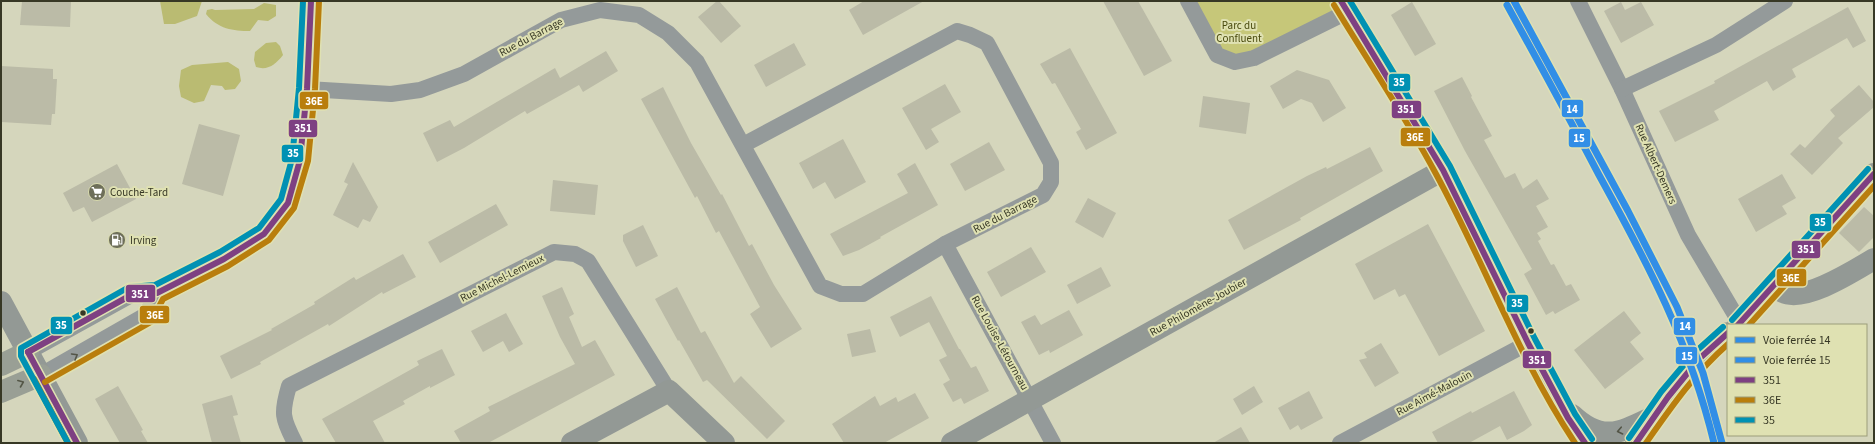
<svg xmlns="http://www.w3.org/2000/svg" width="1875" height="444" viewBox="0 0 1875 444" font-family="'Source Sans 3',sans-serif">
<style>
.green{fill:#c6c779}
.forest{fill:#babb72}
.building{fill:#bbbba7}
.lines{fill:none;stroke-linecap:round;stroke-linejoin:round}
.street{stroke:#949a9a;stroke-width:16}
.secondary{stroke:#939995;stroke-width:22}
.primary{stroke:#959b95;stroke-width:22}
.highway{stroke:#999f95;stroke-width:22}
.bus-1-casing{stroke:#dfe1b2;stroke-width:9}
.bus-2-casing{stroke:#dfe1b2;stroke-width:9}
.bus-3-casing{stroke:#dfe1b2;stroke-width:9}
.bus-1{stroke:#7e4082;stroke-width:6}
.bus-2{stroke:#b97e0d;stroke-width:6}
.bus-3{stroke:#0091b3;stroke-width:6}
.rail-1-casing{stroke:#dfe1b2;stroke-width:10}
.rail-2-casing{stroke:#dfe1b2;stroke-width:10}
.rail-1{stroke:#318ee6;stroke-width:7}
.rail-2{stroke:#318ee6;stroke-width:7}
.oneway{stroke:#535548}
.oneway2{stroke:#545747}
.oneway3{stroke:#535547}
.bus-dot{fill:#373825;stroke:#dfe1b2;stroke-width:1.5}
.labels{text-anchor:middle;dominant-baseline:central;stroke-width:4;stroke-linejoin:round;paint-order:stroke}
.park-label{font-size:11px;fill:#494a0e;stroke:#dfe1b2}
.street-label{font-size:11px;fill:#373825;stroke:#dfe1b2}
.poi-label{font-size:11px;fill:#373825;stroke:#dfe1b2;text-anchor:start}
.line-badge{stroke:#dfe1b2;stroke-width:1.5}
.badge-label{font-size:11px;text-anchor:middle;font-weight:bold;fill:#fff}
</style>
<rect width="100%" height="100%" fill="#d5d6bc"/>
<polygon class="green" points="1188,1 1341,1 1347,12 1254,58 1217,55"/>
<g class="forest">
<polygon points="160,1 202,1 197,16 175,24 164,24"/>
<path d="M 264,3 L 276,5 L 276,16 L 268,21 L 258,20 L 250,31 C 233,31 218,29 206,14 L 207,10 L 212,9 L 215,10 L 254,9 Z"/>
<path d="M 276,42 L 280,46 L 283,55 C 276,64 268,71 256,67 L 254,60 L 255,52 L 266,43 Z"/>
<polygon points="228,62 239,69 241,81 235,89 225,90 222,86 211,85 204,101 194,103 181,97 179,86 181,70 192,65"/>
</g>
<g class="building">
<polygon points="22,1 71,1 70,27 20,25"/>
<polygon points="717,1 719,1 741,26 721,43 698,17"/>
<polygon points="864,1 924,1 863,35 849,10"/>
<polygon points="1103,1 1138,1 1172,61 1144,76"/>
<polygon points="1412,2 1436,44 1415,56 1391,15"/>
<polygon points="1621,2 1625,10 1641,2 1654,25 1621,43 1604,11"/>
<polygon points="1848,7 1866,41 1853,48 1847,38 1792,69 1796,77 1773,91 1767,81 1714,111 1719,120 1675,142 1659,111 1715,83 1714,81"/>
<polygon points="794,43 806,65 766,87 754,65"/>
<polygon points="1070,48 1117,133 1086,150 1076,132 1081,129 1055,83 1052,84 1040,64"/>
<polygon points="606,51 618,71 583,92 579,85 527,114 525,111 464,148 437,162 423,133 450,120 454,127 555,68 560,78"/>
<polygon points="1,66 53,69 53,79 57,79 55,114 52,114 51,125 1,122"/>
<polygon points="1297,70 1329,80 1346,108 1323,122 1312,103 1301,99 1283,109 1270,86"/>
<polygon points="1462,77 1472,96 1471,97 1492,136 1484,140 1505,178 1515,173 1523,189 1537,179 1549,199 1536,206 1548,227 1537,233 1541,239 1538,241 1551,265 1554,264 1566,286 1571,284 1580,300 1555,314 1553,311 1546,315 1524,274 1532,269 1465,151 1434,91"/>
<polygon points="945,84 961,112 931,129 939,142 926,150 902,108"/>
<polygon points="1859,85 1874,102 1874,107 1838,138 1843,143 1812,175 1790,154 1800,144 1805,148 1835,116 1830,110"/>
<polygon points="663,87 691,143 721,195 722,194 749,246 752,244 774,285 802,329 771,348 750,314 760,307 719,231 716,233 697,196 695,198 641,99"/>
<polygon points="1203,96 1250,103 1246,134 1199,127"/>
<polygon points="199,124 240,135 223,196 182,184"/>
<polygon points="843,139 866,182 835,199 825,182 813,189 799,163"/>
<polygon points="989,142 1005,170 965,191 950,164"/>
<polygon points="1370,147 1383,171 1300,218 1301,220 1244,250 1228,220 1307,176 1326,167 1327,169"/>
<polygon points="353,162 378,207 370,222 363,219 358,228 333,215 348,184 344,182"/>
<polygon points="915,163 938,205 880,237 881,238 859,250 843,256 830,234 908,193 897,174"/>
<polygon points="117,164 136,199 92,222 84,207 73,212 63,193"/>
<polygon points="1782,174 1796,198 1782,206 1787,214 1756,232 1738,199"/>
<polygon points="553,180 598,185 595,215 550,211"/>
<polygon points="1088,198 1116,213 1103,238 1075,222"/>
<polygon points="496,204 508,225 440,263 428,242"/>
<polygon points="1864,207 1874,216 1874,237 1859,252 1839,233"/>
<polygon points="1428,224 1485,331 1439,356 1405,294 1399,297 1395,289 1374,300 1355,264"/>
<polygon points="643,225 658,256 636,267 623,241 623,235"/>
<polygon points="1031,247 1046,272 1001,297 987,272"/>
<polygon points="403,254 416,277 383,294 382,292 329,326 328,324 260,362 261,364 231,379 220,356 272,330 271,329 315,304 314,302 354,277 356,280"/>
<polygon points="1101,267 1111,286 1077,304 1067,285"/>
<polygon points="562,287 574,314 569,317 582,347 595,340 615,375 488,443 461,443 454,431 490,411 488,407 575,364 560,337 542,296"/>
<polygon points="677,287 701,333 705,331 734,383 741,376 785,421 767,439 707,380 703,382 679,340 678,341 655,299"/>
<polygon points="931,296 959,349 960,349 971,368 976,366 989,391 964,404 961,398 953,402 943,384 950,380 939,360 947,356 929,322 900,337 890,317"/>
<polygon points="1069,310 1083,335 1050,353 1049,350 1039,355 1021,322 1035,315 1041,325"/>
<polygon points="1624,311 1641,333 1630,342 1644,359 1605,389 1574,350"/>
<polygon points="506,313 523,344 509,352 503,341 483,352 471,331"/>
<polygon points="870,329 876,352 852,357 847,334"/>
<polygon points="1381,343 1399,373 1375,387 1359,360 1367,358 1364,353"/>
<polygon points="442,349 455,375 430,388 430,386 403,401 405,404 373,421 385,443 336,443 322,419 419,365 417,361"/>
<polygon points="118,386 143,430 141,431 148,443 120,443 95,399"/>
<polygon points="1254,386 1263,402 1242,415 1233,399"/>
<polygon points="1309,391 1323,418 1301,430 1298,425 1290,430 1278,408"/>
<polygon points="1514,391 1532,425 1524,431 1507,440 1500,426 1469,443 1438,443 1432,432 1471,411 1472,413"/>
<polygon points="915,393 929,418 884,443 844,443 832,424 875,396 880,406 896,397 898,402"/>
<polygon points="232,395 238,415 233,416 241,443 212,443 202,404"/>
<polygon points="1241,427 1250,443 1213,443"/>
</g>
<g class="lines">
<g class="street">
<polyline points="1188,1 1217,55 1235,62 1254,58 1347,12"/>
<polyline points="1341,1 1443,170"/>
<polyline points="1578,1 1622,89 1688,235 1740,323"/>
<polyline points="307,89 391,94 420,90 464,74 561,20 600,10 639,15 668,33 697,62 820,286 841,294 863,294 945,244 1043,195 1051,182 1051,163 987,43 970,35 957,31 743,145"/>
<polyline points="1622,89 1716,45 1785,1"/>
<polyline points="945,244 1053,443"/>
<polyline points="28,352 133,294 157,293 224,259 264,234 288,203 300,160 307,89 311,1"/>
<polyline points="41,375 146,315 157,293"/>
<path d="M 295,443 C 282,418 281,413 289,386 L 554,252 L 575,254 L 588,261 L 669,391"/>
<polyline points="1340,443 1528,343"/>
</g>
<g class="secondary">
<path d="M 1773,285 C 1776,287 1780,291 1783,292 C 1805,303 1855,270 1874,259"/>
<polyline points="1,302 77,443"/>
<path d="M 1572,415 C 1603,444 1621,432 1655,416"/>
<polyline points="572,443 669,391 724,443"/>
<polyline points="952,443 1443,170 1528,343 1568,418 1585,443"/>
</g>
<g class="primary">
<polyline points="1738,325 1874,174"/>
<polyline points="1636,443 1668,397 1699,359 1728,333"/>
</g>
<g class="highway">
<polyline points="1,365 28,352"/>
<polyline points="1,392 41,375"/>
</g>
<g class="bus-1-casing">
<g id="bus-1">
<polyline points="1341,1 1443,170 1528,343 1568,418 1585,443"/>
<polyline points="1738,325 1874,174"/>
<polyline points="28,352 133,294 157,293 224,259 264,234 288,203 300,160 307,89 311,1"/>
<polyline points="28,352 77,443"/>
<polyline points="1636,443 1668,397 1699,359 1728,333"/>
</g>
</g>
<g class="bus-2-casing">
<g id="bus-2">
<path d="M 1334,5 C 1368,61 1405,116 1436,174 C 1484,262 1519,359 1575,443"/>
<polyline points="1749,325 1874,186"/>
<polyline points="34,379 68,443"/>
<polyline points="45,382 151,322 163,299 228,266 269,240 294,208 308,161 315,89 319,1"/>
<path d="M 1646,443 C 1672,406 1694,374 1728,344"/>
</g>
</g>
<g class="bus-3-casing">
<g id="bus-3">
<polyline points="1350,1 1450,166 1535,339 1575,414 1592,439"/>
<polyline points="1732,320 1868,169"/>
<polyline points="1629,438 1661,392 1693,354 1723,327"/>
<polyline points="68,443 21,356 21,348 129,287 155,285 220,252 259,228 281,199 292,159 299,88 303,1"/>
</g>
</g>
<use href="#bus-1" class="bus-1"/>
<use href="#bus-2" class="bus-2"/>
<use href="#bus-3" class="bus-3"/>
<g class="rail-1-casing">
<polyline id="rail-1" points="1514,1 1628,211 1677,307 1703,373 1722,443"/>
</g>
<g class="rail-2-casing">
<path id="rail-2" d="M 1507,5 C 1538,61 1569,118 1599,175 C 1648,264 1690,343 1714,443"/>
</g>
<use href="#rail-1" class="rail-1"/>
<use href="#rail-2" class="rail-2"/>
</g>
<defs><path id="oneway-chevron" d="M-2-3.5L2.5 0L-2 3.5" fill="none" stroke-width="1.6" stroke-linecap="round" stroke-linejoin="round"/></defs>
<use class="oneway" href="#oneway-chevron" transform="translate(75 356) rotate(-30)"/>
<use class="oneway2" href="#oneway-chevron" transform="translate(21 383) rotate(-22)"/>
<use class="oneway3" href="#oneway-chevron" transform="translate(1620 431) rotate(168)"/>
<defs>
<g id="supermarket-disc" transform="scale(0.9)"><circle r="9.5" fill="#6e6f5a" stroke="#dfe1b2"/><path d="M-6-5.5h2.5l.6 2H6L4.5 2H-2.5L-4.4-4H-6ZM-1.5 3.2a1.3 1.3 0 1 0 .1 0ZM3 3.2a1.3 1.3 0 1 0 .1 0Z" fill="#fff"/></g>
<g id="fuel-disc" transform="scale(0.9)"><circle r="9.5" fill="#6e6f5a" stroke="#dfe1b2"/><path d="M-5.5-6h7V0h2V4h1.3V-2.5L3-4.5l.8-.8L6-3V5H2.5V1h-1V6h-7ZM-4.2-4.7v3.2H.2V-4.7Z" fill="#fff"/></g>
</defs>
<g fill-rule="evenodd">
<use href="#supermarket-disc" x="97" y="192"/>
<use href="#fuel-disc" x="117" y="240"/>
</g>
<g class="bus-dot">
<circle cx="83" cy="313" r="3.5"/>
<circle cx="1531" cy="331" r="3.5"/>
</g>
<g class="labels">
<g class="park-label">
<text x="1239" y="25">Parc du<tspan x="1239" dy="13">Confluent</tspan></text>
</g>
<g class="street-label">
<text transform="translate(531 37) rotate(-28)">Rue du Barrage</text>
<text transform="translate(1656 164) rotate(66)">Rue Albert-Demers</text>
<text transform="translate(1005 214) rotate(-27)">Rue du Barrage</text>
<text transform="translate(502 278) rotate(-27)">Rue Michel-Lemieux</text>
<text transform="translate(1198 307) rotate(-29)">Rue Philomène-Joubier</text>
<text transform="translate(1000 343) rotate(61)">Rue Louise-Létourneau</text>
<text transform="translate(1434 393) rotate(-28)">Rue Aimé-Malouin</text>
</g>
<g class="poi-label">
<text x="110" y="192">Couche-Tard</text>
<text x="130" y="240">Irving</text>
</g>
</g>
<g class="line-badge">
<rect x="1388" y="73" width="23" height="19" rx="4" fill="#0091b3"/>
<rect x="299" y="91" width="30" height="19" rx="4" fill="#b97e0d"/>
<rect x="1561" y="99" width="23" height="19" rx="4" fill="#318ee6"/>
<rect x="1391" y="100" width="31" height="19" rx="4" fill="#7e4082"/>
<rect x="288" y="119" width="30" height="19" rx="4" fill="#7e4082"/>
<rect x="1400" y="127" width="31" height="20" rx="4" fill="#b97e0d"/>
<rect x="1568" y="128" width="23" height="20" rx="4" fill="#318ee6"/>
<rect x="281" y="144" width="23" height="19" rx="4" fill="#0091b3"/>
<rect x="1809" y="213" width="23" height="19" rx="4" fill="#0091b3"/>
<rect x="1791" y="240" width="30" height="19" rx="4" fill="#7e4082"/>
<rect x="1776" y="268" width="31" height="19" rx="4" fill="#b97e0d"/>
<rect x="125" y="284" width="31" height="19" rx="4" fill="#7e4082"/>
<rect x="1506" y="294" width="23" height="19" rx="4" fill="#0091b3"/>
<rect x="139" y="305" width="31" height="19" rx="4" fill="#b97e0d"/>
<rect x="50" y="316" width="23" height="19" rx="4" fill="#0091b3"/>
<rect x="1673" y="317" width="23" height="19" rx="4" fill="#318ee6"/>
<rect x="1675" y="346" width="23" height="19" rx="4" fill="#318ee6"/>
<rect x="1522" y="350" width="30" height="19" rx="4" fill="#7e4082"/>
</g>
<g class="badge-label">
<text x="1399" y="86">35</text>
<text x="314" y="105">36E</text>
<text x="1572" y="113">14</text>
<text x="1406" y="113">351</text>
<text x="303" y="132">351</text>
<text x="1415" y="141">36E</text>
<text x="1579" y="142">15</text>
<text x="293" y="157">35</text>
<text x="1820" y="226">35</text>
<text x="1806" y="253">351</text>
<text x="1791" y="282">36E</text>
<text x="140" y="298">351</text>
<text x="1517" y="307">35</text>
<text x="155" y="319">36E</text>
<text x="61" y="329">35</text>
<text x="1685" y="330">14</text>
<text x="1687" y="360">15</text>
<text x="1537" y="364">351</text>
</g>
<rect width="1875" height="444" fill="none" stroke="#373825" stroke-width="4"/>
<rect x="1727" y="324" width="140" height="112" fill="#dfe1b2" stroke="#9c9d7a"/>
<rect x="1735" y="337" width="20" height="6" fill="#318ee6" stroke="#9c9d7a"/>
<text x="1763" y="344" font-size="12" fill="#373825">Voie ferrée 14</text>
<rect x="1735" y="357" width="20" height="6" fill="#318ee6" stroke="#9c9d7a"/>
<text x="1763" y="364" font-size="12" fill="#373825">Voie ferrée 15</text>
<rect x="1735" y="377" width="20" height="6" fill="#7e4082" stroke="#9c9d7a"/>
<text x="1763" y="384" font-size="12" fill="#373825">351</text>
<rect x="1735" y="397" width="20" height="6" fill="#b97e0d" stroke="#9c9d7a"/>
<text x="1763" y="404" font-size="12" fill="#373825">36E</text>
<rect x="1735" y="417" width="20" height="6" fill="#0091b3" stroke="#9c9d7a"/>
<text x="1763" y="424" font-size="12" fill="#373825">35</text>
</svg>
